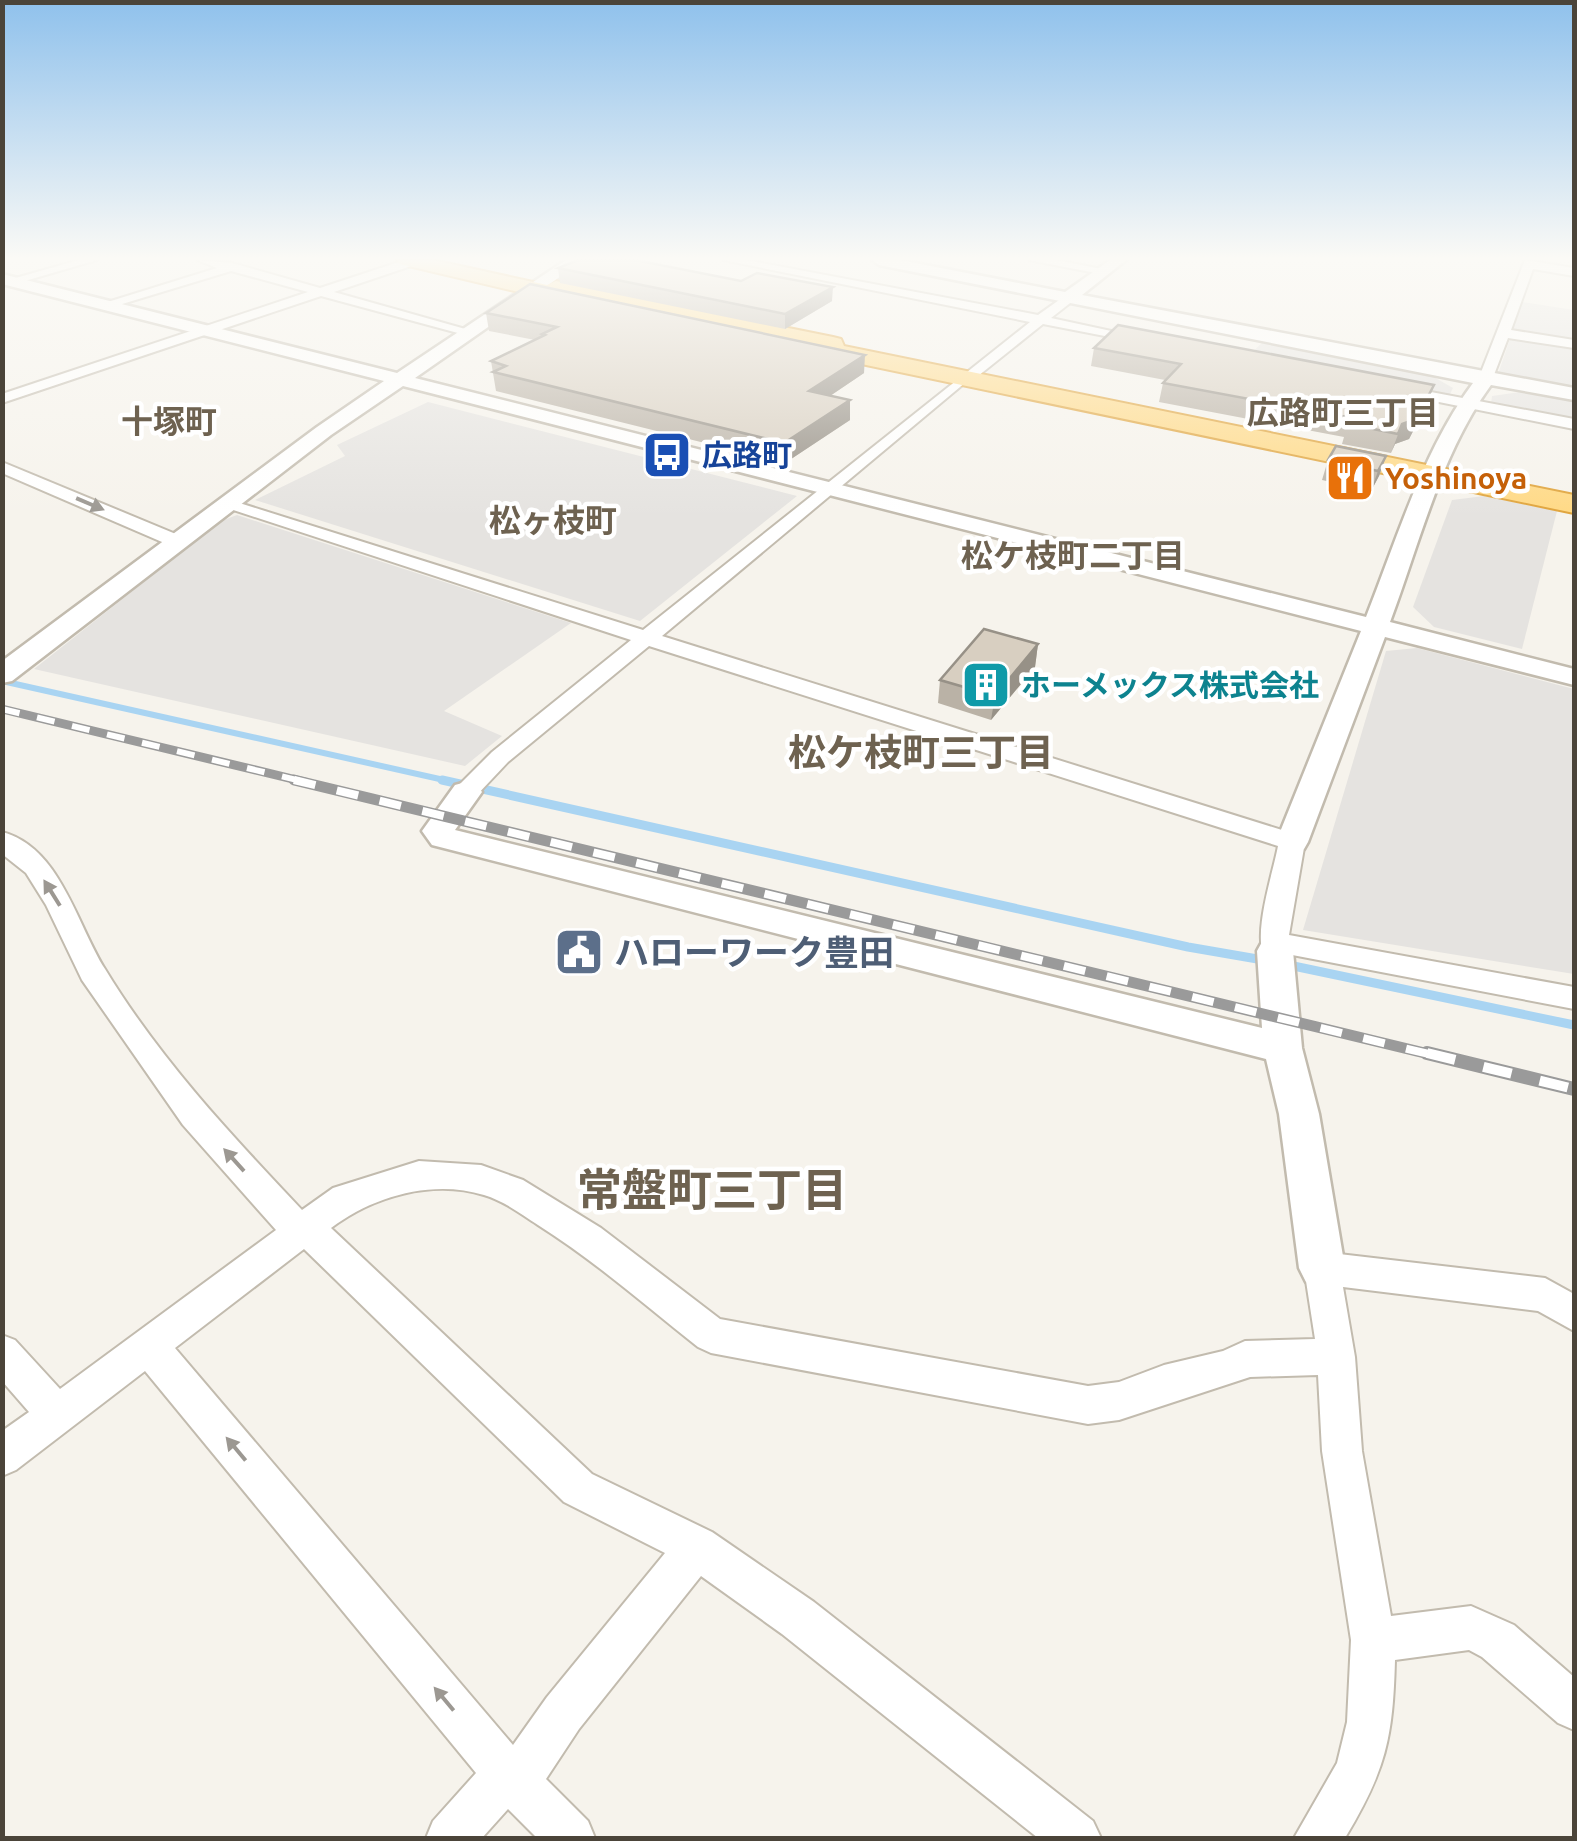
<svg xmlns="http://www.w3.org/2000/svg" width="1577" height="1841" viewBox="0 0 1577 1841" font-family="Ubuntu,'Noto Sans JP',sans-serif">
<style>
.parking{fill:#e5e3e0}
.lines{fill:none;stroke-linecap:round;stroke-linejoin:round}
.stream-far1{stroke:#a9d4f2;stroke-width:6}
.stream{stroke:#a9d4f2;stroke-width:9}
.minor-casing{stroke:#c2bbae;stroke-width:4}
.tertiary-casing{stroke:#c2bbae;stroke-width:5}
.trunk-casing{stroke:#e0a43c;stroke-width:4}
.minor{fill:#fff;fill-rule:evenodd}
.tertiary{fill:#fff;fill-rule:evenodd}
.trunk{fill:#ffd985;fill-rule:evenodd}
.rail-far2-casing{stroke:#9a9a9a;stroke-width:9}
.rail-far1-casing{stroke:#9a9a9a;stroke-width:11}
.rail-casing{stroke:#9a9a9a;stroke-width:14}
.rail-far2{stroke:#fff;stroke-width:6;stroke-dasharray:18;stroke-linecap:butt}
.rail-far1{stroke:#fff;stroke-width:8;stroke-dasharray:22;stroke-linecap:butt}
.rail{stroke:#fff;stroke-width:10;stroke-dasharray:29;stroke-linecap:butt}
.wall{fill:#bab2a6}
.shaded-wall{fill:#979187}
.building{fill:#d8cfc1;stroke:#979187;stroke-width:2.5}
.oneway{fill:#9c9892}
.labels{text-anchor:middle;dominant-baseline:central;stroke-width:9;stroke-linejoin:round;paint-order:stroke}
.far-transit-label{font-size:30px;font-weight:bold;fill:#164399;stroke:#fff;text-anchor:start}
.far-food-label{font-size:30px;font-weight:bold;fill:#c56008;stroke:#fff;text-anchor:start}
.far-culture-label{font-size:30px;font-weight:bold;fill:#0d838f;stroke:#fff;text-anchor:start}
.far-neighbourhood-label{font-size:32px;font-weight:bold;fill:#6e6250;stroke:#fff}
.far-quarter-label{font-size:32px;font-weight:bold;fill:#6e6250;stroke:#fff}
.service-label{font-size:35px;font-weight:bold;fill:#4e5e75;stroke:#fff;text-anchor:start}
.neighbourhood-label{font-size:38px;font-weight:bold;fill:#6e6250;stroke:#fff}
.near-neighbourhood-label{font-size:45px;font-weight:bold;fill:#6e6250;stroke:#fff}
</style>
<rect width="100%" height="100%" fill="#f6f3ec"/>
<g class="parking">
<polygon points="1516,301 1574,310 1574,343 1507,332"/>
<polygon points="1511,336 1574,346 1573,386 1498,374"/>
<polygon points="1263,342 1432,376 1453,388 1449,396 1247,357"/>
<polygon points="1520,392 1574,401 1574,421 1491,404 1492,396"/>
<polygon points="428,402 797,496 640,621 255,500 345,456 337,445"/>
<polygon points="1484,496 1557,511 1522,649 1434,627 1413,607 1452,500"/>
<polygon points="237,515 571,623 444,711 502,736 465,766 34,669 221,521"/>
<polygon points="1417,648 1574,689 1574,974 1303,930 1386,651"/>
</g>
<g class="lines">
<polyline class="stream-far1" points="2,681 453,782"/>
<g class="stream">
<polyline points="442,780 1188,947 1269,961"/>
<polyline points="1284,964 1574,1025"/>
</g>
<g class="minor-casing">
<g id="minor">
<polygon points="79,260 97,260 11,285 5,281"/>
<polygon points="197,260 232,263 320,288 405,260 418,260 417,264 334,292 476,332 469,336 321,296 2,403 2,394 308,292 231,271 109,308 98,305 217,268"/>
<path d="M 723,260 L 746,260 L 1038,315 L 1069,293 L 1074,294 L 1074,300 L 1051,318 L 1153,340 L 1146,344 L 1043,324 L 978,376 L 972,377 L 662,636 L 1301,836 L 1305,842 L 1289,935 L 1574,987 L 1574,1009 L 1287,954 L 1275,961 L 1265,958 C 1252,935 1273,873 1278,846 L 649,646 L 508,762 L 475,797 L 457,797 L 454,792 L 457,787 L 492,752 L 631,640 L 215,504 L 224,499 L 230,500 L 643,630 L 1030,322 Z"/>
<polygon points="1029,260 1056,260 1112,271 1106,275"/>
<polygon points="1525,260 1574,268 1574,276 1533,269 1511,330 1574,340 1574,348 1508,338 1492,380 1480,383 1478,380"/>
<polygon points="1394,385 1574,419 1574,429 1389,392 1387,389"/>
<polygon points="2,462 183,537 185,541 176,547 169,545 2,473"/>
<path d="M 2,832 C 60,847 77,925 105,969 C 159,1058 231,1135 302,1210 L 333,1188 L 419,1161 L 481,1165 L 523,1180 L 601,1228 L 720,1319 L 1088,1386 L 1119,1382 L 1164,1365 L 1223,1351 L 1245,1341 L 1315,1339 L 1304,1268 L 1309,1257 L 1322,1252 L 1545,1278 L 1574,1294 L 1574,1331 L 1538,1311 L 1343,1287 L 1355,1357 L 1362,1451 L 1391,1616 L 1471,1606 L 1514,1625 L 1574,1677 L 1574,1730 L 1558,1723 L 1482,1657 L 1469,1650 L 1395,1660 C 1393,1738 1386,1770 1345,1838 L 1294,1838 L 1337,1763 L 1347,1722 L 1351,1640 L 1322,1451 L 1318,1375 L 1250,1377 L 1119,1420 L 1088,1424 L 711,1353 L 698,1347 C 645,1305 595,1261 538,1225 C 521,1214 504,1201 484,1195 C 433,1179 373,1196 331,1228 L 592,1474 L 712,1532 L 814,1602 L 1093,1821 L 1101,1838 L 1038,1838 L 782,1634 L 701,1576 L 579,1729 L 546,1779 L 588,1821 L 595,1838 L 537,1838 L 508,1809 L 482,1838 L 426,1838 L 433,1821 L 476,1773 L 145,1371 L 16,1470 L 2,1476 L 2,1431 L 29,1412 L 2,1381 L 2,1335 L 15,1340 L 60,1389 L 276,1230 L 183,1125 L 82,980 L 46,905 L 26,873 L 2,854 ZM 304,1249 L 564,1502 L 665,1553 L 547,1697 L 513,1745 L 175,1348 Z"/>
</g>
</g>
<g class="tertiary-casing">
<g id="tertiary">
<path d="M 566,260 L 584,260 L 415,378 L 1366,617 C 1397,539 1423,450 1473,383 L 879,265 L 872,260 L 900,260 L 1065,292 L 1110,260 L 1126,260 L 1082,295 L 1574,388 L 1574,400 L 1491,385 C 1441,453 1419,545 1390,622 L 1574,669 L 1574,685 L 1385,637 L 1308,842 L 1304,849 L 1292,853 L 1280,849 L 1276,842 L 1361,631 L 403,386 L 331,435 L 12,681 L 2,683 L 2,661 L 317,427 L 384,381 L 2,284 L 2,274 L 397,373 Z"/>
<polygon points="466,782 477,785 482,792 455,830 1262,1028 1257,951 1262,942 1275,938 1288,942 1293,951 1302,1048 1319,1114 1345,1268 1338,1282 1322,1288 1306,1282 1299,1268 1279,1114 1266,1059 432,845 422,831 455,785"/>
</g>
</g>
<g class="trunk-casing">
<polygon id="trunk" points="397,260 433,260 547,285 556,281 833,337 841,339 844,346 1574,495 1574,513 799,351 791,349 788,342 597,303 587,308 400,264"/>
</g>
<use href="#minor" class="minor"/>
<use href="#tertiary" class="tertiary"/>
<use href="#trunk" class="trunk"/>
<g class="rail-far2-casing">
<polyline id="rail-far2" points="2,709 305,782"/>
</g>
<g class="rail-far1-casing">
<polyline id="rail-far1" points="294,780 1437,1056"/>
</g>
<g class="rail-casing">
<polyline id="rail" points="1427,1053 1574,1089"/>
</g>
<use href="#rail-far2" class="rail-far2"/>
<use href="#rail-far1" class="rail-far1"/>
<use href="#rail" class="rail"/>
</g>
<g class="wall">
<polygon points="558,268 832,301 785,329 560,283"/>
<polygon points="486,313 864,373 830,396 850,420 785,463 496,391 491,361 535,340 489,331"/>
<polygon points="1094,348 1434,385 1427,404 1409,439 1395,444 1391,453 1342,444 1344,437 1159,402 1163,383 1165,380 1091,366"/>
<polygon points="1386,456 1379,476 1371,491 1322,480 1328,460"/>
<polygon points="1038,644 1035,667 991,720 938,703 940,680"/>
</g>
<g class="shaded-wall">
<polygon points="833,287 832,301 785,329 785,314"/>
<polygon points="865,355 864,373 809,410 809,391"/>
<polygon points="1434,385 1427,404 1409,439 1395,444 1391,453 1402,424"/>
<polygon points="850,400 850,420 785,463 784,443"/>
<polygon points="1386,456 1379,476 1371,491 1378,471"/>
<polygon points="1038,644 1035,667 991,720 995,696"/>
</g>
<g class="building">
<polygon points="578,260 635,260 741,281 757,273 833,287 785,314 558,268"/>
<polygon points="530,284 865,355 809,391 850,400 784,443 493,372 506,366 491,361 545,335 542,334 557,327 486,313"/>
<polygon points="1118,325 1434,385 1416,419 1402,424 1398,434 1349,424 1352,418 1163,383 1181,364 1094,348"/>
<polygon points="1336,446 1386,456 1378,471 1328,460"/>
<polygon points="984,629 1038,644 995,696 940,680"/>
</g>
<defs><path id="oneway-solid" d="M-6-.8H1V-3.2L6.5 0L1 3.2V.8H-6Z" transform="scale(2.5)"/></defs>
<g class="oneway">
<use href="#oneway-solid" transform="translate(90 504) rotate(23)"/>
<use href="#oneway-solid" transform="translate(52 893) rotate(-122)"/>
<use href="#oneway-solid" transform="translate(234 1160) rotate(-132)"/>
<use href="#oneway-solid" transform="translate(236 1449) rotate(-130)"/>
<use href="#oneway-solid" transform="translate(444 1699) rotate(-130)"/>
</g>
<linearGradient id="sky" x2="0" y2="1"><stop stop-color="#8fc1ec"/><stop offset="0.5" stop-color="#fbfaf6"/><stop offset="1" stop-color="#fbfaf6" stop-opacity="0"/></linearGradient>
<rect width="1577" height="517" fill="url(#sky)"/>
<defs>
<g id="bus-square" transform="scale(2.5)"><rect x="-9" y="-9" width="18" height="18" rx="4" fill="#1a4fb4" stroke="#fff"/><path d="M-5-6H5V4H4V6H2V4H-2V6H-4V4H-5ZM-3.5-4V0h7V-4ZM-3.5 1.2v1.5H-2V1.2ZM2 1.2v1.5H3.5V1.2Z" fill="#fff"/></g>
<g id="restaurant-square" transform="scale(2.5)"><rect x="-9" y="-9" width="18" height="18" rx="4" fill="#e8710a" stroke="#fff"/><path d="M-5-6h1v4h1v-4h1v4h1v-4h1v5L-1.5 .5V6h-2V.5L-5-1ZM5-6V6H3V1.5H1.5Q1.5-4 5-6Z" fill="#fff"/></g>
<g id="building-square" transform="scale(2.5)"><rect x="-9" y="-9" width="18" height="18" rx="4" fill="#0f9aa8" stroke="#fff"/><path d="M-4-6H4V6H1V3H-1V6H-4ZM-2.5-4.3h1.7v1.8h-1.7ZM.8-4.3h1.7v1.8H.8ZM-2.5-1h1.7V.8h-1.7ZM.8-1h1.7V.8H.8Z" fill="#fff"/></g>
<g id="civic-square" transform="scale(2.5)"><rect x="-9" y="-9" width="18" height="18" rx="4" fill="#5c6f8a" stroke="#fff"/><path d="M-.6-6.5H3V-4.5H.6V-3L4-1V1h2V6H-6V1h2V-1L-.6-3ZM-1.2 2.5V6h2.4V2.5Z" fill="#fff"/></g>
</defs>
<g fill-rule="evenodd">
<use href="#bus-square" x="667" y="455"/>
<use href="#restaurant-square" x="1350" y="478"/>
<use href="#building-square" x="986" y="685"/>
<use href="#civic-square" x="579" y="952"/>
</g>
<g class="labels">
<g class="far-transit-label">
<text x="702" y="455">広路町</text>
</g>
<g class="far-food-label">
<text x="1385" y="478">Yoshinoya</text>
</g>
<g class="far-culture-label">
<text x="1021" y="685">ホーメックス株式会社</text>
</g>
<g class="far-neighbourhood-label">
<text x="1343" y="412">広路町三丁目</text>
<text x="1073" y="555">松ケ枝町二丁目</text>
</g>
<g class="far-quarter-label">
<text x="169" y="421">十塚町</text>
<text x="553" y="520">松ヶ枝町</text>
</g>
<g class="service-label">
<text x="614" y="952">ハローワーク豊田</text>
</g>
<g class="neighbourhood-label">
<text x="921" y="752">松ケ枝町三丁目</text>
</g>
<g class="near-neighbourhood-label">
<text x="712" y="1189">常盤町三丁目</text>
</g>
</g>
<rect width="1577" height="1841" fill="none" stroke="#4b4439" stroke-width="10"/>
</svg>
